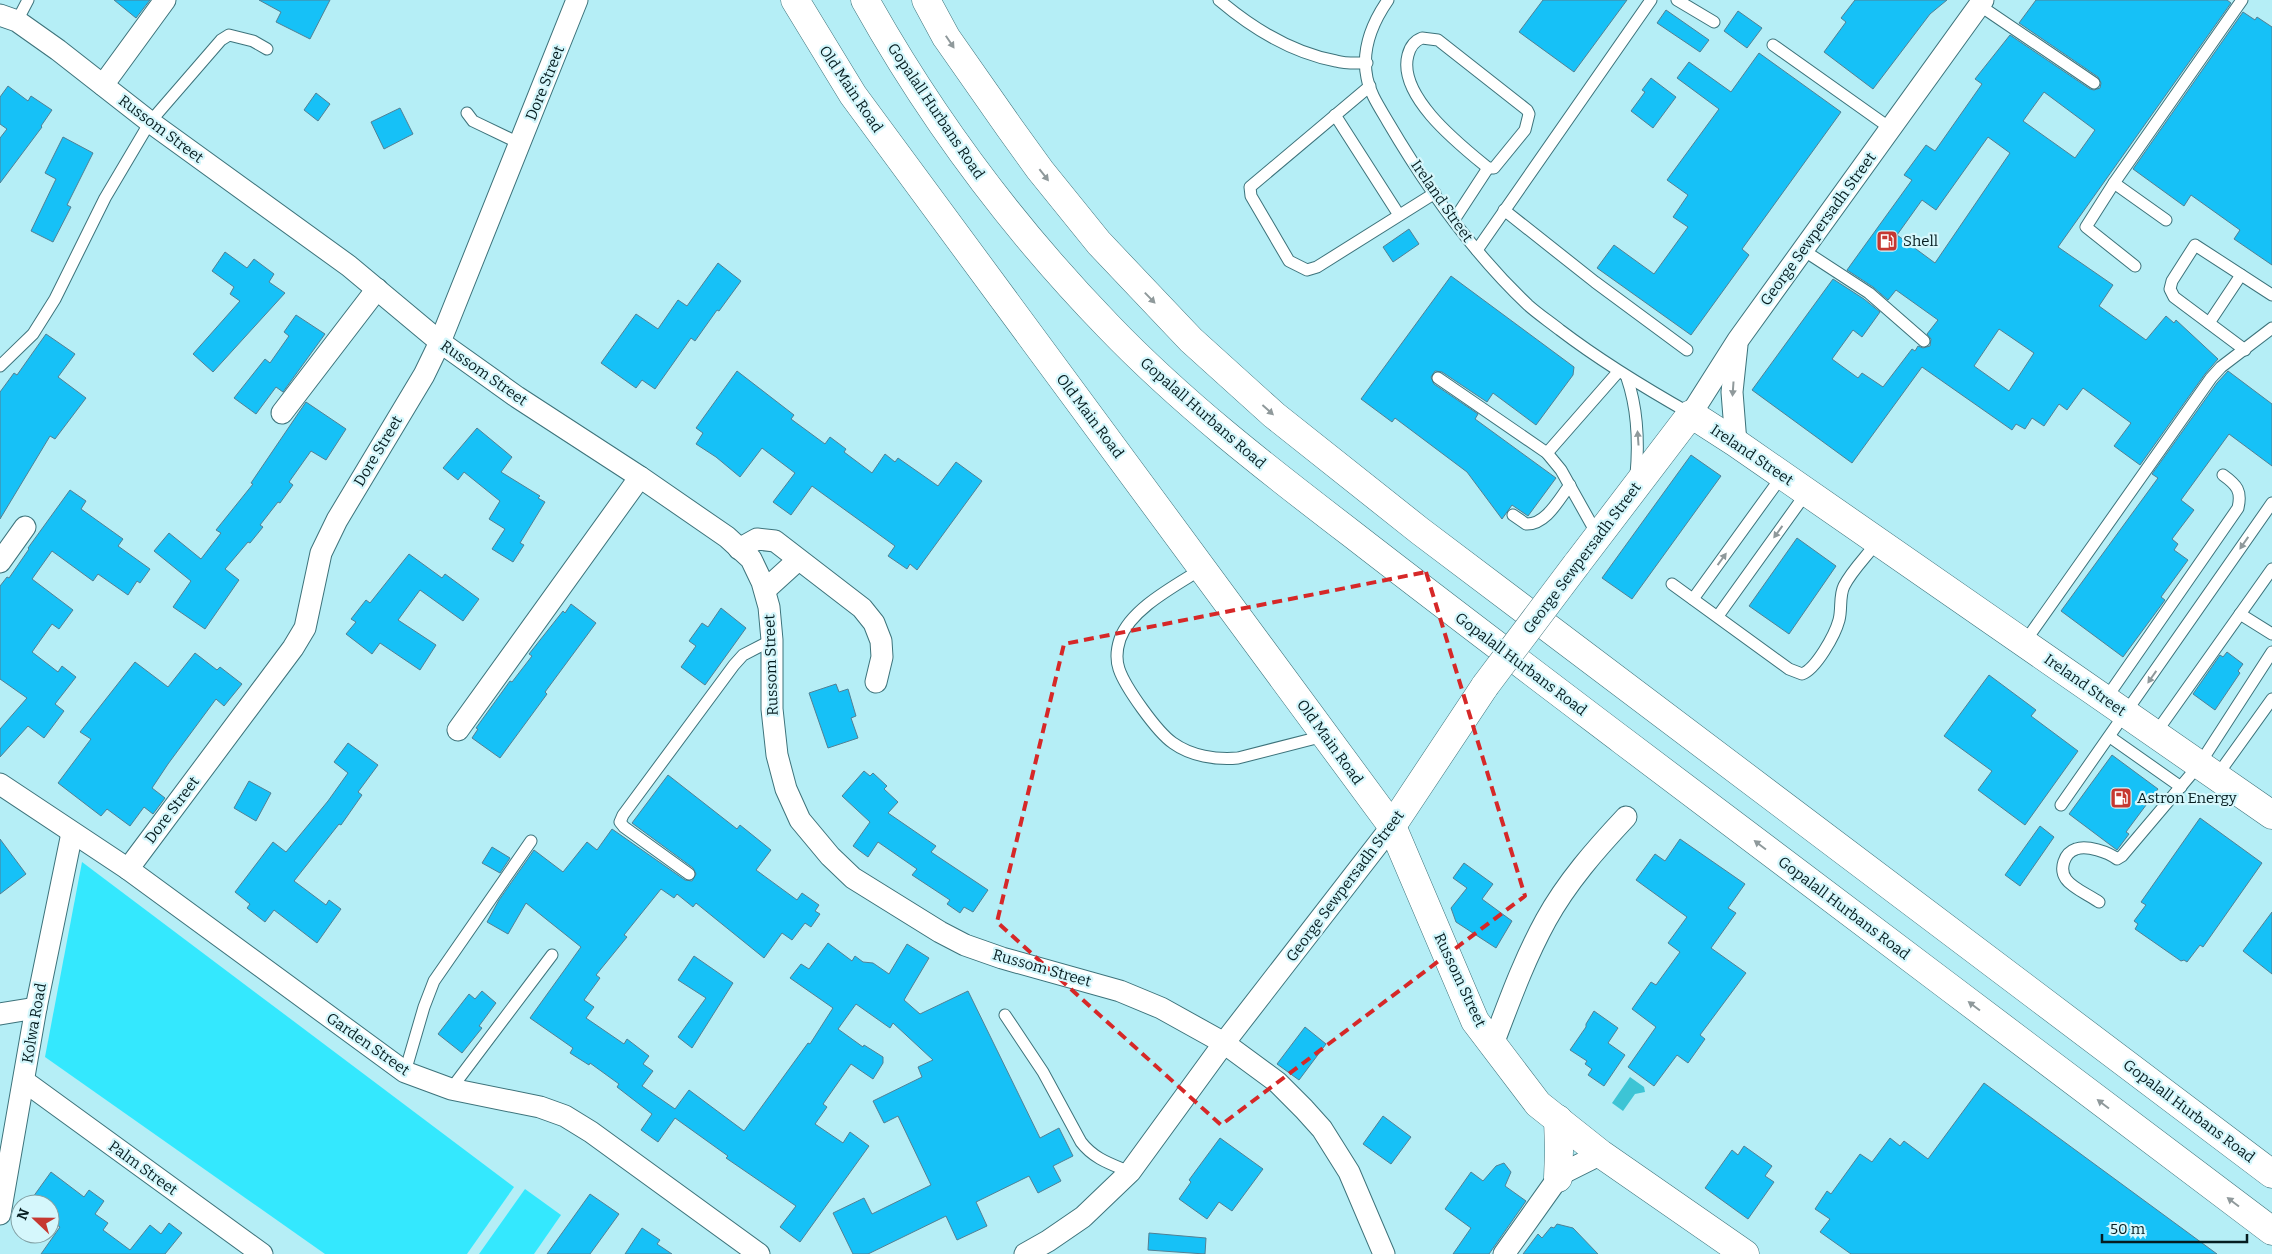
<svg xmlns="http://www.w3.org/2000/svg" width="2272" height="1254" viewBox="0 0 2272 1254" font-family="Bitter,serif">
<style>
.green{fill:#34e8fe}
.water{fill:#3dc4d5}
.building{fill:#16c1f7;stroke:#528094;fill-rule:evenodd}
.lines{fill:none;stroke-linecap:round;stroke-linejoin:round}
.lane-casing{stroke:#3d737b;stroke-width:13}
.street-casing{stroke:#3d737b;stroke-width:23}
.secondary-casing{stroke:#3d737b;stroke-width:29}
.primary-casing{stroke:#3d737b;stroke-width:29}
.lane{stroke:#fff;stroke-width:11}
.street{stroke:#fff;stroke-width:21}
.secondary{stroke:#fff;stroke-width:28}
.primary{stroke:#fff;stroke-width:28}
.secondary-bridge-casing{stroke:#3d737b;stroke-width:29;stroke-linecap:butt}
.secondary-bridge{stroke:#fff;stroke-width:28}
.oneway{fill:#8f999b}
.marked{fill:none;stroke:#d62828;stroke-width:4;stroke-dasharray:10 6;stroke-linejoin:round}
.labels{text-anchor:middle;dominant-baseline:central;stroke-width:4.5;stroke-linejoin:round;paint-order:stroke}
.street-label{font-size:15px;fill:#061d20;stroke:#d5f7fc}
.poi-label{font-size:15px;fill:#061d20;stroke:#d5f7fc;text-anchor:start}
</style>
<rect width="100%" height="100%" fill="#b5eef6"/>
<g class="green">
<polygon points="82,862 514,1187 467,1254 325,1254 45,1057"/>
<polygon points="525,1189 561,1215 534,1254 479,1254"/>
</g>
<polygon class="water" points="1630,1077 1644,1087 1645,1092 1635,1094 1623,1111 1612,1103"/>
<g class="building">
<polygon points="114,0 150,0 136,18"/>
<polygon points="259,0 330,0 310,39 276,22 281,12"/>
<polygon points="1543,0 1627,0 1574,72 1519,32"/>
<polygon points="1855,0 1947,0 1930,14 1873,89 1824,52 1846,22 1841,18"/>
<path d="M 2036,0 L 2227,0 L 2231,3 L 2058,247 L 2113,285 L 2099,306 L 2146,340 L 2166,316 L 2174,323 L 2176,320 L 2218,359 L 2205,374 L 2140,465 L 2114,446 L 2131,423 L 2083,388 L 2067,410 L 2059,404 L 2044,426 L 2032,418 L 2025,429 L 2016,424 L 2012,430 L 1922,367 L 1852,463 L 1752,390 L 1833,279 L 1864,299 L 1880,312 L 1862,337 L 1853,330 L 1832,359 L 1858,378 L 1862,373 L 1883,387 L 1912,349 L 1915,351 L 1918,346 L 1923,348 L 1930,346 L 1931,339 L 1927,334 L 1938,320 L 1896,290 L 1888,300 L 1873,287 L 1847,270 L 1912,180 L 1904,175 L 1926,145 L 1935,151 L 1982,84 L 1975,79 L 2010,35 L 2090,89 L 2094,90 L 2100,88 L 2101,83 L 2098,77 L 2019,23 ZM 2044,92 L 2095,130 L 2075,158 L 2023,121 ZM 1988,137 L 2010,153 L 1935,263 L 1897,235 L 1922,200 L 1936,210 ZM 1999,329 L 2034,353 L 2009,391 L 1974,366 Z"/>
<polygon points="1666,10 1709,40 1700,52 1657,23"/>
<polygon points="1738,11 1762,28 1747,48 1724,31"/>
<polygon points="2243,12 2255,20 2257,17 2272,27 2272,265 2234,239 2240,230 2191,195 2184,206 2133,169"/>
<polygon points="1759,53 1841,112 1742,249 1749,255 1691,335 1597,268 1614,245 1654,274 1688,227 1673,217 1688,195 1667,180 1719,109 1677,78 1689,62 1731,92"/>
<polygon points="1651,78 1676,97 1653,128 1631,111 1645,92 1642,90"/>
<polygon points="8,86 28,101 31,96 52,110 41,126 42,127 0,183 0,138 7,129 0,124 0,97"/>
<polygon points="316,93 330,104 318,121 304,110"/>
<polygon points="400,108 413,134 384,149 371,122"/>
<polygon points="63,137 93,153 67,205 71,207 53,242 31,231 56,179 45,173"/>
<polygon points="1409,229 1419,244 1393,262 1383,247"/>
<polygon points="225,252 247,268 254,259 274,274 269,282 285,293 213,372 193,354 240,301 230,294 234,287 212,271"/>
<polygon points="718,263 741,281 719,311 717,310 695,341 691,338 655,389 642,380 636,388 601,363 636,314 658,329 678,300 687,306"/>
<polygon points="1451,276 1574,367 1573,375 1536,425 1493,393 1487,402 1442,372 1435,371 1431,377 1434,384 1478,414 1475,419 1556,478 1528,516 1512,505 1502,519 1467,472 1395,418 1392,422 1361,399"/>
<polygon points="296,315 325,334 283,392 276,387 256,414 234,398 265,359 270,363 289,336 284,332"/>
<polygon points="46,334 75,354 58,377 86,398 55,439 50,436 0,519 0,392 14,373 17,375"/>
<polygon points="737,371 794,415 791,419 825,444 830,437 846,449 844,452 872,473 885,454 895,462 898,458 938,486 956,462 982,481 917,570 910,564 907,569 888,556 895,546 812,486 791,515 773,502 795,473 762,448 740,477 716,457 696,444 703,433 696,428"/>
<polygon points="2228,371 2272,404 2272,466 2229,434 2181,500 2194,510 2172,539 2178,544 2174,550 2188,560 2161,597 2165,600 2123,657 2061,611 2158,478 2152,474 2217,383"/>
<polygon points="306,402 346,429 326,460 311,451 289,482 293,485 280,503 278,502 260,525 263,527 250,543 248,542 225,569 239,580 205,629 173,607 191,581 154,551 169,533 201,559 221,533 216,530 253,484 251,483"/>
<polygon points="477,428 512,457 501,472 540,496 538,498 545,502 520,543 524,545 513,562 492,549 505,529 489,519 500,501 464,472 458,480 443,468"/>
<polygon points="1691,455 1721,476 1632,599 1602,578"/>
<polygon points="70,490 86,501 81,509 123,539 118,546 150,569 140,583 137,581 128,595 98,574 93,581 52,551 32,579 73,610 59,629 52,624 32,652 58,672 62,666 76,677 55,704 64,711 44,738 28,726 0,757 0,729 27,698 0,679 0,586 7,577 9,578 29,549 28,548"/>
<polygon points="1797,538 1836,566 1789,634 1749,606"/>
<polygon points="409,554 442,578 445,574 479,599 463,621 420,590 398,620 436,645 420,670 380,643 372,654 346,634 356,622 351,619 366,600 370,603"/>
<polygon points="571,604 596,623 545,692 547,694 500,758 472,738 478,729 476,728 510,681 512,682 532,656 529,654 563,611 565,613"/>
<polygon points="721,608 746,628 705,685 681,667 696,646 689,641 702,623 708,627"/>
<polygon points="2227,652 2243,664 2238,671 2240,673 2215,710 2193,694 2220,655 2223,657"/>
<polygon points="195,653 217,670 220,667 242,684 224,706 216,699 168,764 152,788 165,798 153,814 144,807 130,826 107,809 101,816 58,783 91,739 80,732 135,662 168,687"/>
<polygon points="1989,675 2036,710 2031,716 2078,751 2025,825 1978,790 1992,771 1944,736"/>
<polygon points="836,684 839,692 848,689 856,716 851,718 858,738 828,748 809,693"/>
<polygon points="348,743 378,765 358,792 362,795 341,825 339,824 294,881 326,905 329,900 341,909 317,943 274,910 265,922 247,908 250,904 235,892 273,842 286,852 328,801 348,773 334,762"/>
<polygon points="2112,755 2158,789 2126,832 2129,834 2117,850 2069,814"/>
<polygon points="864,771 870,776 873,773 887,786 884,789 898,802 888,813 936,846 931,852 988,890 973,912 964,907 960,913 947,904 950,900 912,875 917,869 878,842 868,857 853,846 870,822 842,796"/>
<polygon points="668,775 737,829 740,825 771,850 756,870 797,900 802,893 819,905 815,911 820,914 811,927 805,923 792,940 782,933 764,958 696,903 693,907 677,894 674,898 661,889 624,935 627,937 596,975 600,978 584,1000 594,1007 586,1018 624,1044 627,1039 649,1056 643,1064 653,1071 642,1086 675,1109 689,1090 744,1131 808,1043 810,1044 833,1008 790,978 801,964 809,969 828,943 852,961 855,956 863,962 873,963 889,974 907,944 929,958 904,1000 920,1014 968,991 1040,1138 1059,1128 1073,1156 1053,1166 1061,1181 1038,1193 1029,1176 976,1202 987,1226 957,1240 946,1216 868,1254 853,1254 833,1213 864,1198 872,1214 931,1185 898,1116 884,1123 873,1101 922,1077 918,1067 933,1060 893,1023 890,1028 856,1004 838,1029 863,1047 864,1045 883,1057 883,1063 873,1079 851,1064 823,1104 827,1107 815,1124 843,1143 850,1132 869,1146 800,1242 780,1227 796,1206 726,1158 728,1156 675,1118 658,1142 641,1130 652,1114 617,1087 619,1084 590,1063 589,1065 570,1053 573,1048 530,1018 581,947 526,903 508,934 487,922 499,900 534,850 563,872 587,842 597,850 612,829 685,880 692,881 696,874 693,868 632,823"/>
<polygon points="249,781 271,793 256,821 234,808"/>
<polygon points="2200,818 2262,863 2203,947 2200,945 2187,962 2184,960 2181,961 2135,929 2138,924 2134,921 2146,905 2141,902"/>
<polygon points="2040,826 2054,837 2020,886 2005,875"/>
<polygon points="0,839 26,874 0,894"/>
<polygon points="1680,839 1745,884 1728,908 1736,913 1711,948 1746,973 1700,1035 1705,1039 1688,1063 1677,1055 1654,1086 1628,1067 1656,1027 1632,1009 1651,982 1656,985 1680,952 1668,943 1687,917 1636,880 1655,854 1665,861"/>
<polygon points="492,847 510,858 500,873 482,863"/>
<polygon points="1464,863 1493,884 1482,899 1512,921 1496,948 1456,922 1451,908 1467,888 1453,878"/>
<polygon points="2272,912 2272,974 2243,951"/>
<polygon points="694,956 733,983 692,1048 678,1037 706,998 678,980"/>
<polygon points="482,991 496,1003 479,1026 482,1028 462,1053 438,1034 469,994 475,999"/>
<polygon points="1594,1011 1618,1028 1608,1043 1625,1055 1604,1086 1588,1075 1592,1069 1585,1064 1587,1061 1570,1050 1586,1027 1586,1024"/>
<polygon points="1305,1027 1326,1044 1299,1080 1277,1064"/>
<polygon points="1984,1083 2217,1254 1851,1254 1820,1232 1830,1219 1815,1209 1827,1191 1831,1194 1860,1154 1872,1162 1890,1138 1900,1146 1904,1141 1928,1159"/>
<polygon points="1383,1116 1411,1137 1391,1164 1363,1144"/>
<polygon points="1220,1138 1263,1169 1232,1211 1219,1202 1207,1219 1179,1199 1191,1182 1189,1180"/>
<polygon points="1744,1146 1772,1166 1765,1176 1774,1182 1748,1219 1705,1188 1732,1150 1738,1155"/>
<polygon points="1504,1163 1511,1172 1505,1186 1526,1201 1489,1254 1453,1254 1471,1228 1445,1209 1471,1172 1483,1181 1496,1166"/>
<polygon points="51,1172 84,1197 89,1190 104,1201 95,1214 108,1223 103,1230 130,1250 150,1225 161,1234 169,1223 182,1233 165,1254 41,1254 60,1227 50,1220 50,1204 28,1204"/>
<polygon points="590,1194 619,1214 590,1254 547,1254"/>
<polygon points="1557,1224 1573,1228 1598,1254 1523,1254 1538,1234 1542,1238 1551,1227 1554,1228"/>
<polygon points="642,1228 660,1240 657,1244 672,1254 625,1254"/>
<polygon points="1149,1233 1206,1238 1205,1254 1148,1250"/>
</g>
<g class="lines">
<g class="lane-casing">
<g id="lane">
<path d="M 1219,0 C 1252,28 1293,53 1336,61 C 1346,64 1357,63 1367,63"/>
<path d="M 1388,0 C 1372,23 1361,49 1367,78 C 1370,94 1380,108 1388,122 C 1425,185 1474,254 1528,305 C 1538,314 1550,322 1560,330 C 1602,362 1645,388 1691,414"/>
<polyline points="1677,0 1714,22"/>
<polyline points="1979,5 2094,83"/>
<polyline points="17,21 28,0"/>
<path d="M 1422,38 L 1438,40 L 1527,110 L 1529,114 L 1525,130 L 1494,168 L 1488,168 C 1460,145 1397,96 1408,55 C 1410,47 1414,41 1422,38 Z"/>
<polyline points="1773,45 1890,128"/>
<polyline points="1370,86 1250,187 1251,196 1289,261 1307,270 1317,267 1435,193"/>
<polyline points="467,113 473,121 521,144"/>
<polyline points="1335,115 1399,215"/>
<polyline points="2114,183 2086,227 2135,266"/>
<polyline points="1504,210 1595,282 1687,350"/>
<polyline points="1454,220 1488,168"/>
<polyline points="2166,220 2114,183 2242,0"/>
<polyline points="1477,250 1651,0"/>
<polyline points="1803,250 1869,293 1924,341"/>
<polyline points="2209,323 2241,275"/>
<polyline points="2245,350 2174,297 2170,289 2172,281 2195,245 2272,295"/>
<polyline points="0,366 33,334 55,299 105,198 150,122 221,40 229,35 253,41 267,49"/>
<polyline points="1438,378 1547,453 1561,470 1598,536"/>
<path d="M 1627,378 C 1638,410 1639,442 1636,475"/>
<polyline points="1547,453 1618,372"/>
<path d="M 1513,515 L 1526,524 C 1546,525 1559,499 1570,485"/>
<path d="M 1203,568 C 1177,585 1131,608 1120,639 C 1117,648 1116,660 1119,669 C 1125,687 1157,732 1173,743 C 1191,756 1216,760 1238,758 L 1324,736"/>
<path d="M 1672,584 L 1789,669 L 1802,674 C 1816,669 1835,635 1839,620 C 1842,609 1839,596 1844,586 C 1852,570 1867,556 1877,542"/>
<polyline points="1693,599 1782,476"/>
<polyline points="2240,614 2272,634"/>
<polyline points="1718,616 1807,492"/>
<polyline points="2024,643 2211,378 2221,367 2272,328"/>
<path d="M 2105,700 L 2238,508 C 2242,491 2237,485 2223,475"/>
<polyline points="2155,734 2272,569"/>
<polyline points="2110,737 2181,787"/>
<polyline points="2216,777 2272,699"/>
<polyline points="2061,805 2272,503"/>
<polyline points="689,874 624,827 620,822 623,815 734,665 743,655 772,640"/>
<path d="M 2099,902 C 2089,895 2072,888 2066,879 C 2059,869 2064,853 2076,849 C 2087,845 2108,852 2117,859 L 2122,856 L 2199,765 L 2272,652"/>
<path d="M 1005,1015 L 1043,1072 L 1081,1142 C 1094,1159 1111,1164 1130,1172"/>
<polyline points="405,1072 424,1007 434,981 531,841"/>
<polyline points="451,1089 552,955"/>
</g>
</g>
<g class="street-casing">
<g id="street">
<polyline points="0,15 17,21 58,50 150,122 349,266 440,342 517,397 640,477 727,537 751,559 762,582 769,607 772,640 772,709 777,755 786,789 800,820 830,856 853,878 940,932 965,945 1002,958 1120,991 1161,1008 1224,1043 1277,1082 1304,1109 1322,1129 1349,1172 1384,1254"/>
<polyline points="103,85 165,0"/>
<polyline points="282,413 377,289"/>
<polyline points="1691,414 1738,340 1983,0"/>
<polyline points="1736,443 1732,392 1737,345"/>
<polyline points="739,549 757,539 775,541 862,608 874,623 881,641 882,657 876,682"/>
<polyline points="0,562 25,527"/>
<polyline points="765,590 798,560"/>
<polyline points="458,730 640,477"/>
<polyline points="0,784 128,869 405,1072 451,1089 540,1107 565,1116 591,1132 759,1254"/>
<polyline points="128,869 293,648 305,628 321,553 337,520 424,375 440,342 577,0"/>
<polyline points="0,1014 36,1008"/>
<path d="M 1493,1044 C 1509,1002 1524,960 1546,920 C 1567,882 1596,849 1626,817"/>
<polyline points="24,1081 262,1254"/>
<polyline points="0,1214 36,1008 72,833"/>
<polyline points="1025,1254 1048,1241 1083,1217 1130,1172 1224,1043 1392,826"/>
<polyline points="1504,1254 1558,1178 1567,1171 1601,1154"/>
</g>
</g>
<g class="secondary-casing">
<g id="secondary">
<polyline points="795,0 853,95 1392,826 1475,1021 1538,1104 1601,1154 1745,1254"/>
<polyline points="1576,565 1691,414 1736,443 2272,815"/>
<polyline points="1392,826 1485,686"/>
<polyline points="1558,1119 1559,1151 1558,1178"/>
</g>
</g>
<g class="primary-casing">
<g id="primary">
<path d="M 865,0 C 931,118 1013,228 1108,326 C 1182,403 1267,469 1352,534 C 1442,604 1532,672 1623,741 C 1839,904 2056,1068 2272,1231"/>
<polyline points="926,0 946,37 1009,127 1040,170 1099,243 1191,340 1274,415 1420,531 2272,1174"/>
</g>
</g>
<use href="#lane" class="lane"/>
<use href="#street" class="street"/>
<use href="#secondary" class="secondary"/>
<use href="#primary" class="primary"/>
<g class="secondary-bridge-casing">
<polyline id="secondary-bridge" points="1485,686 1576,565"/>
</g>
<use href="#secondary-bridge" class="secondary-bridge"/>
</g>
<defs><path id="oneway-solid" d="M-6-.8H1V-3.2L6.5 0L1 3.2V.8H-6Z" transform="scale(1.25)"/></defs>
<g class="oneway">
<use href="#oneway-solid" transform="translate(950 42) rotate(56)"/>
<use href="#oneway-solid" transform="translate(1044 175) rotate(52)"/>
<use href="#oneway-solid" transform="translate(1150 298) rotate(46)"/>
<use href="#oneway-solid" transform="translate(1733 389) rotate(94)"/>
<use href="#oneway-solid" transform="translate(1268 410) rotate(42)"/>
<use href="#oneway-solid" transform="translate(1638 438) rotate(-94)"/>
<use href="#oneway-solid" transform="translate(1778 532) rotate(126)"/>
<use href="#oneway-solid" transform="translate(2244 543) rotate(125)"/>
<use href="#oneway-solid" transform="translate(1722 559) rotate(-54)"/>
<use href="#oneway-solid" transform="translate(2152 677) rotate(125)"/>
<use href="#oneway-solid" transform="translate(1760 845) rotate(-143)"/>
<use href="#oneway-solid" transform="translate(1974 1006) rotate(-143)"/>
<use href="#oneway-solid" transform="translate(2103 1104) rotate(-143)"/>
<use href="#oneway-solid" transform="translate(2233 1202) rotate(-143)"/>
</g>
<path class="marked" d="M 1426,572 L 1525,896 L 1221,1125 L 997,922 L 1064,644 Z"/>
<defs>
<g id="fuel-square" transform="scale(1.125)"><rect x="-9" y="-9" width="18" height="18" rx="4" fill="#c63831" stroke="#d5f7fc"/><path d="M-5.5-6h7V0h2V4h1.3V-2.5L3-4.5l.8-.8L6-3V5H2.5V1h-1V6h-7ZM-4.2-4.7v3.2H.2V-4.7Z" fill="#fff"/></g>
</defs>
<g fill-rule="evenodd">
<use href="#fuel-square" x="1887" y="241"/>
<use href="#fuel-square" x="2121" y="798"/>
</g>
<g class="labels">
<g class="street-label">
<text transform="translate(545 83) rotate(-68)">Dore Street</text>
<text transform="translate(851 89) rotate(56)">Old Main Road</text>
<text transform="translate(936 111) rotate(56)">Gopalall Hurbans Road</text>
<text transform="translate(161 129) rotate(37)">Russom Street</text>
<text transform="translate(1442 201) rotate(55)">Ireland Street</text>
<text transform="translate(1818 229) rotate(-54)">George Sewpersadh Street</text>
<text transform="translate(484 373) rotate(35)">Russom Street</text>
<text transform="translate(1203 413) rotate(41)">Gopalall Hurbans Road</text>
<text transform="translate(1090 416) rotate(53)">Old Main Road</text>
<text transform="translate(378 451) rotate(-59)">Dore Street</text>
<text transform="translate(1752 455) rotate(34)">Ireland Street</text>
<text transform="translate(1582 558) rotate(-53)">George Sewpersadh Street</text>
<text transform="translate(1521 664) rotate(37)">Gopalall Hurbans Road</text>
<text transform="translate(771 665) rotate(-92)">Russom Street</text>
<text transform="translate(2085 685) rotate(35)">Ireland Street</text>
<text transform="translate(1330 742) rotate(54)">Old Main Road</text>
<text transform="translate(172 810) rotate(-53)">Dore Street</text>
<text transform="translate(1345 886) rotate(-53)">George Sewpersadh Street</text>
<text transform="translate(1844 908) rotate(37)">Gopalall Hurbans Road</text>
<text transform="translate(1042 968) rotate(16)">Russom Street</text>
<text transform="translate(1460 980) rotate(65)">Russom Street</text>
<text transform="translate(34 1023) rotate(-80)">Kolwa Road</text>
<text transform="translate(368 1044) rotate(35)">Garden Street</text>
<text transform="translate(2189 1111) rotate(37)">Gopalall Hurbans Road</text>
<text transform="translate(143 1168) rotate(36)">Palm Street</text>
</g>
<g class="poi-label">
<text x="1903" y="241">Shell</text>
<text x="2137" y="798">Astron Energy</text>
</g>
</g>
<g transform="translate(35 1219) rotate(292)"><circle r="24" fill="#d5f7fc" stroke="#82a0a4"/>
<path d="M0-4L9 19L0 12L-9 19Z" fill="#c63831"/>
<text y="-8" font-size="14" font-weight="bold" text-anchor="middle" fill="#061d20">N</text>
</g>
<path d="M2102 1234v8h145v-8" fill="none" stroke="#061d20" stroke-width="2.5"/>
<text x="2110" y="1234" font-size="15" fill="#061d20" stroke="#d5f7fc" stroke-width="4" paint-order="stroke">50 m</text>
</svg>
